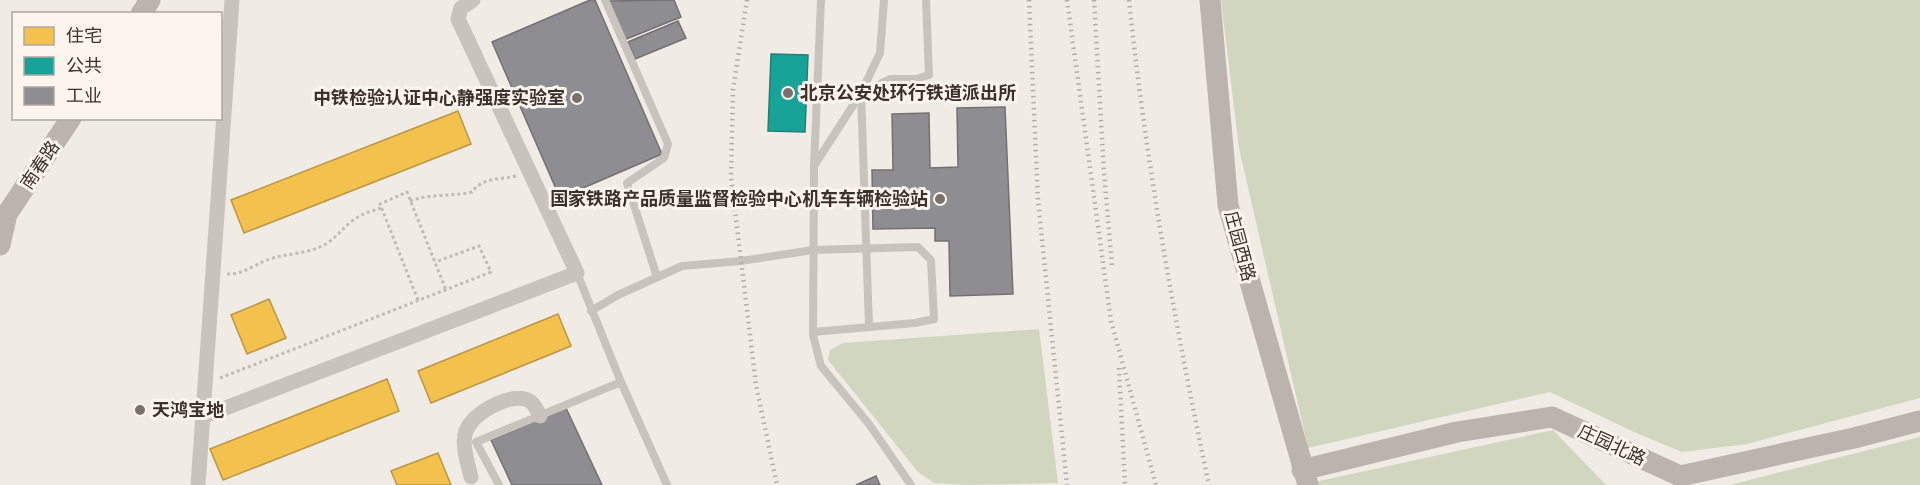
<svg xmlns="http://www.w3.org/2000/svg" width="1920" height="485" viewBox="0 0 1920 485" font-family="Signika,'Noto Sans SC',sans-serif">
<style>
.green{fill:#d1d6bf}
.homes{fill:#f2c14e;stroke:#bb9644;stroke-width:1.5}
.public{fill:#17a398;stroke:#228077;stroke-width:1.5}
.industry{fill:#8d8d92;stroke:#747173;stroke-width:1.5}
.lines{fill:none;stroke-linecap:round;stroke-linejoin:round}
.path{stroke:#c2bbb6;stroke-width:3;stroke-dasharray:3 3;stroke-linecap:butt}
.lane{stroke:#c9c3be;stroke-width:8}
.street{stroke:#c9c3be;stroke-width:15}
.secondary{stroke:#bab3ae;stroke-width:21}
.rail{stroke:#b1aca8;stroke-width:4.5;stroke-dasharray:1.5 4.5;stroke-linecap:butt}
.poi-dot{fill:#7a716c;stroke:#fbf5ee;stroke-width:2}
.labels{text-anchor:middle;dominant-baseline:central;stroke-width:6;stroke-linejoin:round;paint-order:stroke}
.poi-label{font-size:18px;font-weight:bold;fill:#3b302b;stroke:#fbf5ee;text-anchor:start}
.street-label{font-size:18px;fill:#3b302b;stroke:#fbf5ee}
</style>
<rect width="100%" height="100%" fill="#f0ebe5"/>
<g class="green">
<polygon points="1221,0 1920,0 1920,398 1747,444 1682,452 1634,432 1550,392 1308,448 1239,148"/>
<polygon points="1039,329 1058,483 967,485 934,483 918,472 828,360 830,350 843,343"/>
<polygon points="1553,430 1606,485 1301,485"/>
<polygon points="1920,437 1920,485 1730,485"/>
</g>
<g class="homes">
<polygon points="458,111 471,144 244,233 231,200"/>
<polygon points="269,299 286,338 247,354 231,315"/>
<polygon points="558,314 571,346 431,403 418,371"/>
<polygon points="387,379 399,411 223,480 210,449"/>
<polygon points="438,453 451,485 397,485 391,471"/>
</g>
<polygon class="public" points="771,54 808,55 805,132 768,131"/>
<g class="industry">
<polygon points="590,0 595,0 662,154 560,198 492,42"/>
<polygon points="674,0 681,17 624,40 608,1"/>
<polygon points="678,21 686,38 635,59 628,42"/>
<polygon points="1005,107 1013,294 950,296 949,241 935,241 935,228 873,229 872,170 893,170 892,114 929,113 930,168 958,167 957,108"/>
<polygon points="566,408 602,485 512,485 491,440"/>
<polygon points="876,476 880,485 856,485"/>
</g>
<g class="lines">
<g class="path">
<path d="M 410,201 C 431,193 451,197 472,192 C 483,177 499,180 516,176"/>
<path d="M 227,274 C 243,275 255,264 270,259 C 288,253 307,254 324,245 C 335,239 342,229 352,221 C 361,214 371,211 382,208"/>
<polyline points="418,300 380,204 407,192 446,290"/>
<polyline points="220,378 491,272 479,246 435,262"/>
</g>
<g class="lane">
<polyline points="605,0 668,144 664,158 627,183 657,277"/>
<polyline points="821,0 814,167 813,335 821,366 869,424 911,485"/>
<polyline points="861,93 869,327"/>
<polyline points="861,93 890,79 916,79 929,75 926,0"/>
<polyline points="814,166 861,93 880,53 884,0"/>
<polyline points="577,273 621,382 667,485"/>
<polyline points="591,311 618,295 682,266 741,261 813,250 918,247 931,260 934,319 915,323 813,332"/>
<polyline points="499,485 476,442 621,382"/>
</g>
<g class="street">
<polyline points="202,417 577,273 458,19 461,8 473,0"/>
<path d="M 471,477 C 468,464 461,444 466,431 C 473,413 506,395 525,399 C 533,401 536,408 540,416"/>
<polyline points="198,485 232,0"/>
</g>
<g class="secondary">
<polyline points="1210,0 1228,205 1308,485"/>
<polyline points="141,14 150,0"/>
<polyline points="0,245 7,214 71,118"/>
<polyline points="1302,470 1457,432 1552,417 1680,476 1854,438 1920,421"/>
</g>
<g class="rail">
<polyline points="747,0 733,89 731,177 756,385 777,485"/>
<polyline points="1029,0 1038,200 1067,485"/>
<polyline points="1067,0 1111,321 1156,485"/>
<polyline points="1094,0 1104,172 1112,266"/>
<path d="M 1129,0 C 1146,163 1175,325 1209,485"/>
<polyline points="1119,368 1125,485"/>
</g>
</g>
<g class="poi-dot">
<circle cx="788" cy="93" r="6"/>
<circle cx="577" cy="98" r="6"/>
<circle cx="940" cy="199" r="6"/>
<circle cx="140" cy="410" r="6"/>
</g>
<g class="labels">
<g class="poi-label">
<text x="800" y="93">北京公安处环行铁道派出所</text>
<text x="565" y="98" text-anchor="end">中铁检验认证中心静强度实验室</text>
<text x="928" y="199" text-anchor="end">国家铁路产品质量监督检验中心机车车辆检验站</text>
<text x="152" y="410">天鸿宝地</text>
</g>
<g class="street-label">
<text transform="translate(40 165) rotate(-56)">南春路</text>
<text transform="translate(1240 246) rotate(75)">庄园西路</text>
<text transform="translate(1612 445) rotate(25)">庄园北路</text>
</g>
</g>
<rect x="12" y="12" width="210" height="108" fill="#fbf5ee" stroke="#aea6a0" stroke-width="1.5"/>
<rect x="24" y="27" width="30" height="18" fill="#f2c14e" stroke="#aea6a0" stroke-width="1.5"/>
<text x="66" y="42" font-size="18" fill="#3b302b">住宅</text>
<rect x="24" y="57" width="30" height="18" fill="#17a398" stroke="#aea6a0" stroke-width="1.5"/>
<text x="66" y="72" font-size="18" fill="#3b302b">公共</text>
<rect x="24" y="87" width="30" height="18" fill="#8d8d92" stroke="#aea6a0" stroke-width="1.5"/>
<text x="66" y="102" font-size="18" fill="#3b302b">工业</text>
</svg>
